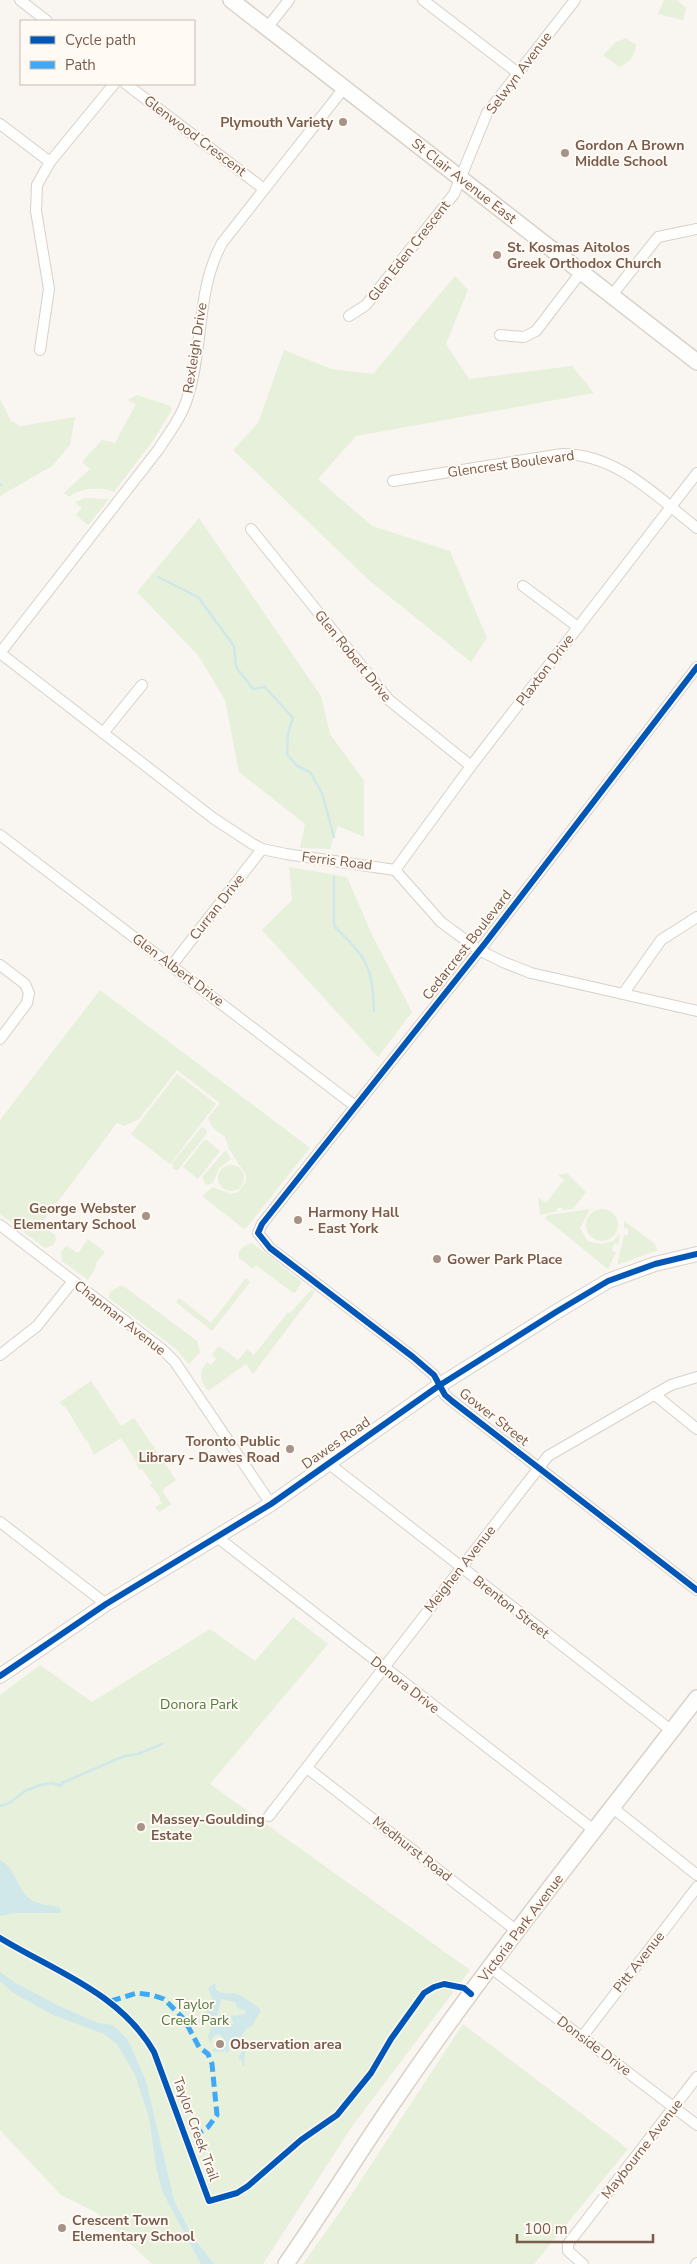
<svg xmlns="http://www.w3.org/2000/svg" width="697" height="2264" viewBox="0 0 697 2264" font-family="'Nunito Sans',sans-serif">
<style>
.green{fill:#e7f0db}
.water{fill:#d0e8ea;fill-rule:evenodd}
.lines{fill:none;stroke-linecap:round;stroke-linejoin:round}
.stream{stroke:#d0e8ea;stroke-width:2.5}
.minor-casing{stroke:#d7d1cb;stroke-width:12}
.tertiary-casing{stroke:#d7d1cb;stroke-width:16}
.secondary-casing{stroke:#d9d2cb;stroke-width:18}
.minor{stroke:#fefefd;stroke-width:10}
.tertiary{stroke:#fefefd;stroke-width:14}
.secondary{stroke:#fefefd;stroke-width:15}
.quiet{stroke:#3fa9f5;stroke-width:5;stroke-dasharray:10 5;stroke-linecap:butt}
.cycleway-casing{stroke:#fffaf3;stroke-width:9}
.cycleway{stroke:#0057b8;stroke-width:6}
.poi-dot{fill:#a69286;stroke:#fffaf3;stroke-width:2}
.labels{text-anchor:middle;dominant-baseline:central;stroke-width:4;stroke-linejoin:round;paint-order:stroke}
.street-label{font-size:14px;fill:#7a5c4d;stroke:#fffaf3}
.poi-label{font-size:14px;font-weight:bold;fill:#7a5c4d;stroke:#fffaf3;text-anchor:start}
.park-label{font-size:14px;fill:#537a41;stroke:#fffaf3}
</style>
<rect width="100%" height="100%" fill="#f9f5f0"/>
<g class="green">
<polygon points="664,0 677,0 686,8 683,20 658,14"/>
<path d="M 626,38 L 636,45 C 635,56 629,63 619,67 L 603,55 L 616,42 Z"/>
<polygon points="455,276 468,290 446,344 469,379 572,366 594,393 356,436 318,479 372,526 450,551 487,638 471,662 370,581 233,450 258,423 284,350 331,369 373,374"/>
<path d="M 137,395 L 168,405 L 172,409 L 155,438 L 114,492 C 102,486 79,488 69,497 L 64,493 L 90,469 L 82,462 L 102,440 L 115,443 L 136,404 L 128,400 Z"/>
<polygon points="0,399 11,421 21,426 75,417 70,445 52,466 0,496"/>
<polygon points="85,498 109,499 88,525 76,515 82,508 75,502"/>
<polygon points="199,518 321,696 330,734 364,781 364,837 338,826 330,849 300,848 305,824 239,772 225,700 198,655 137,592"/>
<polygon points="289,867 347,877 372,935 412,1012 378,1057 262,930 292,900"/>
<polygon points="100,990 310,1148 247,1227 244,1229 202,1196 213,1187 230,1194 238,1192 246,1182 246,1175 229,1149 225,1137 212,1127 208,1118 220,1103 177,1070 139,1119 124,1126 117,1123 41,1224 55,1235 56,1240 53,1245 45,1248 0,1214 0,1120"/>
<polygon points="177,1074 216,1104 170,1164 131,1134"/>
<polygon points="202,1127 207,1130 207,1133 178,1170 173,1169 172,1163"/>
<polygon points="205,1139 220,1151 198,1179 183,1167"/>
<polygon points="226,1150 231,1159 219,1168 213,1183 206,1185 202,1177"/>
<circle cx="231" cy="1178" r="13"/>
<polygon points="567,1173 586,1192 573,1209 563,1210 562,1208 557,1208 557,1211 540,1215 538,1198 546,1203 564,1180 558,1175"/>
<circle cx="602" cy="1225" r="16"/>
<polygon points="590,1209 580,1228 587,1241 602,1244 613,1241 620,1234 618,1245 614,1243 612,1251 616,1252 608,1269 545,1218 549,1215"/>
<polygon points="624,1221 654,1243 658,1250 617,1265 624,1235 628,1235 628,1229 624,1228"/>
<polygon points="88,1239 105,1252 95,1264 97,1265 88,1280 62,1261 61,1252 66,1246 78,1253"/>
<polygon points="252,1243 302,1282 295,1293 293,1293 256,1265 253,1269 239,1258 239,1251 244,1246"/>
<polygon points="246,1278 250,1282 212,1331 176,1302 179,1298 211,1323"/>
<polygon points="122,1285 197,1341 200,1352 189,1364 176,1349 109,1298 110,1292"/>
<path d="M 312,1289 L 315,1292 L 253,1374 L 246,1364 L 208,1391 C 200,1379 198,1374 207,1362 L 211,1365 L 216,1359 L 212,1355 L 219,1346 L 238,1360 L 247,1349 L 254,1355 L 288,1312 L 290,1313 Z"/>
<polygon points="91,1381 121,1426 134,1418 176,1480 162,1490 171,1504 159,1512 155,1507 162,1503 159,1498 160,1497 150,1485 152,1483 142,1469 140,1470 136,1464 137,1463 121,1438 94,1455 87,1440 86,1441 65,1406 63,1407 60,1402"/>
<polygon points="293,1617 328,1644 210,1784 470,1970 353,2125 263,2264 152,2264 97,2213 61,2195 0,2130 0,1695 40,1665 92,1702 210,1629 255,1661"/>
<polygon points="463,2024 628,2149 534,2264 303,2264 342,2209"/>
</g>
<g class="water">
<path d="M 0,1860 C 16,1868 16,1888 30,1899 C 38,1906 51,1904 60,1908 L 61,1913 L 15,1913 L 0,1916 Z"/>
<polygon points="0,1972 14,1982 57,2005 98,2023 113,2025 128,2040 146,2081 174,2200 192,2236 214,2264 201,2264 163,2193 156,2167 149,2117 135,2075 117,2044 104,2034 53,2015 12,1992 0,1981"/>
<path d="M 215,1983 L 216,1990 C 223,1995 229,1993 234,1993 C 239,1994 258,2006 261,2010 L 252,2026 L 247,2028 L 242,2035 L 248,2049 L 245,2052 L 244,2066 L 242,2065 L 242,2060 L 238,2059 L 242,2051 L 240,2049 L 230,2048 L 227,2054 L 225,2050 L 222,2052 L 211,2051 L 224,2041 L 222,2036 L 218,2034 L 213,2037 L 210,2043 L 208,2036 L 211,2028 C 201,2011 204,2015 214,2003 L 208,1988 ZM 221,1999 L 235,2002 L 238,2009 L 245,2010 L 245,2014 L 230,2016 L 234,2024 L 225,2026 L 217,2018 Z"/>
</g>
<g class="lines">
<g class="stream">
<polyline points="0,484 1,485"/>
<polyline points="158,577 198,597 234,646 236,667 253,689 265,687 293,718 288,733 287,754 297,766 310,772 322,793 334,837"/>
<path d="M 334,877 L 334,926 C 367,959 372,964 374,1011"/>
<polyline points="0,1806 9,1803 25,1791 40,1785 52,1783 61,1786 62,1783 124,1756 138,1754 162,1744"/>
</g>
<g class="minor-casing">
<g id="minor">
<polyline points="20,0 47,21"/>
<polyline points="423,0 518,73"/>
<polyline points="267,28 289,0"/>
<polyline points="126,84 264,189"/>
<polyline points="0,124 50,162"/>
<polyline points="612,295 658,237 697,229"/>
<polyline points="349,316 366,305 454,194 487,113 575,0"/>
<polyline points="500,335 524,337 536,331 581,272"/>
<polyline points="40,350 49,289 36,211 37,185 50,162 114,84"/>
<path d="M 393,481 L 562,454 C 617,454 656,496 697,528"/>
<polyline points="251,529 389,700 471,766"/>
<polyline points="523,586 578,627"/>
<polyline points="0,653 213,818 251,843 262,849 286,854 395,870 441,922 479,950 503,962 531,973 697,1011"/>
<path d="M 0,653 L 158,450 C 169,433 182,417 188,396 C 204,345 196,291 222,243 L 344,88"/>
<polyline points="697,667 486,942 262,1224 258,1233 270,1248 413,1357 434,1375 445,1395 452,1401 697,1590"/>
<polyline points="103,733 142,685"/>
<polyline points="0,835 355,1106"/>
<polyline points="395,870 471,766 697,473"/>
<polyline points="0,965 25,984 29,993 27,1003 0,1039"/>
<polyline points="172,965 262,849"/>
<polyline points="623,994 661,940 697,917"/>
<polyline points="0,1225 163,1350 175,1362 271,1504"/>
<polyline points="0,1355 37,1326 73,1281"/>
<polyline points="654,1394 697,1429"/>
<polyline points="328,1463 672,1731"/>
<polyline points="0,1522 106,1604"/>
<polyline points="217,1537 595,1831"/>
<polyline points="307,1768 517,1931"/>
<polyline points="613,1808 697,1875"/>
<polyline points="269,1816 548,1456 671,1385 697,1377"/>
<polyline points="491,1968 697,2125"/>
<polyline points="582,2037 697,1887"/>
<polyline points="583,2264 568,2251 568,2244 697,2077"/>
<polyline points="696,2264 697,2263"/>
</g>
</g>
<g class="tertiary-casing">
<polyline id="tertiary" points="0,1676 106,1604 271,1504 440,1385 556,1312 608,1281 655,1264 697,1254"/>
</g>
<g class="secondary-casing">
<g id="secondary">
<polyline points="231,0 697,362"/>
<path d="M 286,2264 C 325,2208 360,2150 399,2094 C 492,1958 596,1829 697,1698"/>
</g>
</g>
<use href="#minor" class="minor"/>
<use href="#tertiary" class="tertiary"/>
<use href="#secondary" class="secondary"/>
<polyline class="quiet" points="111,2001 137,1993 152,1995 164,1999 184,2019 199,2047 208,2054 212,2064 217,2115 208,2127 187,2141"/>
<g class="cycleway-casing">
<g id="cycleway">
<polyline points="697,667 486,942 262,1224 258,1233 270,1248 413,1357 434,1375 445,1395 452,1401 697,1590"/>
<polyline points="0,1676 106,1604 271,1504 440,1385 556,1312 608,1281 655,1264 697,1254"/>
<path d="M 0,1938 C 56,1972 120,1993 154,2052 L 209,2201 L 237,2193 L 248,2186 L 301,2140 L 337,2115 L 371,2073 L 391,2039 L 424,1993 L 434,1987 L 444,1984 L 464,1988 L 471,1994"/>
</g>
</g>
<use href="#cycleway" class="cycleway"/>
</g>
<g class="poi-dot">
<circle cx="343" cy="122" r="5"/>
<circle cx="565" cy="153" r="5"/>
<circle cx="497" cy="255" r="5"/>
<circle cx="146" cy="1216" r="5"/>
<circle cx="298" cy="1220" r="5"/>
<circle cx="437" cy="1259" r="5"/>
<circle cx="290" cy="1449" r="5"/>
<circle cx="141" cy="1827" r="5"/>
<circle cx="220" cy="2044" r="5"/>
<circle cx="62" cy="2228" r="5"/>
</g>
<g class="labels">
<g class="street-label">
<text transform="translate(519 73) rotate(-53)">Selwyn Avenue</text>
<text transform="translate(195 136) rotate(37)">Glenwood Crescent</text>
<text transform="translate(464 181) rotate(38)">St Clair Avenue East</text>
<text transform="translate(409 251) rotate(-52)">Glen Eden Crescent</text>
<text transform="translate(195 348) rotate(-81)">Rexleigh Drive</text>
<text transform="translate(511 464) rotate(-8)">Glencrest Boulevard</text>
<text transform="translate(353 656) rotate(51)">Glen Robert Drive</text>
<text transform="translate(545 670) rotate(-53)">Plaxton Drive</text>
<text transform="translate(337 861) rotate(7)">Ferris Road</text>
<text transform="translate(217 907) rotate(-52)">Curran Drive</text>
<text transform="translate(467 945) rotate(-52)">Cedarcrest Boulevard</text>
<text transform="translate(178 970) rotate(37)">Glen Albert Drive</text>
<text transform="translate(120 1318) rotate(38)">Chapman Avenue</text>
<text transform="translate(494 1417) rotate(38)">Gower Street</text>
<text transform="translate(336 1443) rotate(-35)">Dawes Road</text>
<text transform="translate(460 1569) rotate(-52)">Meighen Avenue</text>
<text transform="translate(511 1607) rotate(38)">Brenton Street</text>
<text transform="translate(405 1685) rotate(38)">Donora Drive</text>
<text transform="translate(412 1849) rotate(38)">Medhurst Road</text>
<text transform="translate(521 1928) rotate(-53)">Victoria Park Avenue</text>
<text transform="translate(639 1962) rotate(-52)">Pitt Avenue</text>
<text transform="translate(594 2046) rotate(37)">Donside Drive</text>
<text transform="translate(196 2129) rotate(70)">Taylor Creek Trail</text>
<text transform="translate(642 2149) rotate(-52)">Maybourne Avenue</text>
</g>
<g class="poi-label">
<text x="333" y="122" text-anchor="end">Plymouth Variety</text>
<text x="575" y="145">Gordon A Brown<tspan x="575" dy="16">Middle School</tspan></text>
<text x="507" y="247">St. Kosmas Aitolos<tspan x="507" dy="16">Greek Orthodox Church</tspan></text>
<text x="136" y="1208" text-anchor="end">George Webster<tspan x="136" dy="16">Elementary School</tspan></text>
<text x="308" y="1212">Harmony Hall<tspan x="308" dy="16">- East York</tspan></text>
<text x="447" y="1259">Gower Park Place</text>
<text x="280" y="1441" text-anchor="end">Toronto Public<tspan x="280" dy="16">Library - Dawes Road</tspan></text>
<text x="151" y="1819">Massey-Goulding<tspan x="151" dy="16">Estate</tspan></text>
<text x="230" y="2044">Observation area</text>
<text x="72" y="2220">Crescent Town<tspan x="72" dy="16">Elementary School</tspan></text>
</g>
<g class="park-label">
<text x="199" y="1704">Donora Park</text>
<text x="195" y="2004">Taylor<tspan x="195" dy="16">Creek Park</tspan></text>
</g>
</g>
<rect x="20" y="20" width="175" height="65" fill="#fffaf3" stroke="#cabbb1"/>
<rect x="30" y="36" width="25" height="8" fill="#0057b8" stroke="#cabbb1"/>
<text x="65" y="45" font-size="15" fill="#7a5c4d">Cycle path</text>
<rect x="30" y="61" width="25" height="8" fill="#3fa9f5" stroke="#cabbb1"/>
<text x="65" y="70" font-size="15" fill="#7a5c4d">Path</text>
<path d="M517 2234v8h136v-8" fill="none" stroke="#7a5c4d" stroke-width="2.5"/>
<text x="524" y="2234" font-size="15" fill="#7a5c4d" stroke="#fffaf3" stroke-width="4" paint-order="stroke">100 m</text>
</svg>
